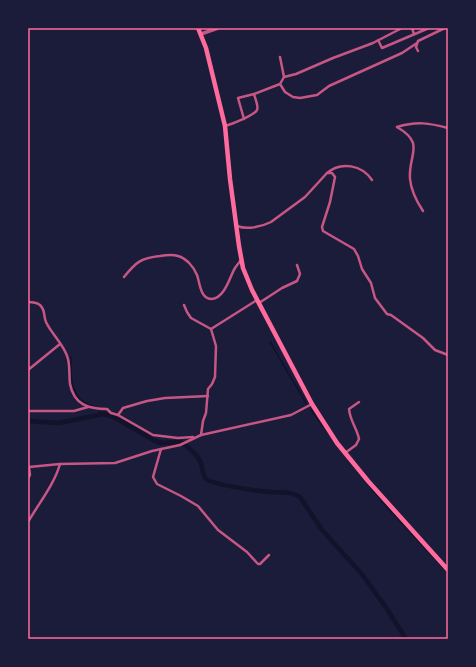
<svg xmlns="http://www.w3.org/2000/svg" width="476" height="667" viewBox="0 0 476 667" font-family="'Noto Sans',sans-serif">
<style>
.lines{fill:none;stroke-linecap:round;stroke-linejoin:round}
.stream{stroke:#12122b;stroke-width:1.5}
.canal{stroke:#12122b;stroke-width:4.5}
.minor{stroke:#c65784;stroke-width:2.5}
.tertiary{stroke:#c65784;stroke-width:3.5}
.primary{stroke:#ff6b9d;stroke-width:4.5}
.neatline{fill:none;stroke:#ff6b9d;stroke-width:1.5}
</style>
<rect width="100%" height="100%" fill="#1b1b3a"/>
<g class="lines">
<g class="stream">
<polyline points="270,342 306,403"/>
<path d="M 71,357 C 70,379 71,402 96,407"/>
<polyline points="99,409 100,414"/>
<polyline points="311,410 328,433"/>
<polyline points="348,460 386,506 448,573"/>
</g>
<path class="canal" d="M 28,421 L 59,423 L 104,414 L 114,417 L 155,441 L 162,443 L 181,442 C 188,447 196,453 200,461 C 203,466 202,475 206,479 C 215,485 257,491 270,492 C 281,493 291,491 300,497 L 322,530 L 361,573 L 387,609 L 406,639"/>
<g class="minor">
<polyline points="412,28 414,34"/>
<polyline points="378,40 382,48 429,28"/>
<polyline points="418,51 416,47 418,41 445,28"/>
<polyline points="284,77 296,74 333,58 373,43 402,28"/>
<polyline points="280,84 285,92 293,97 300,98 317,95 329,86 402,53 417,43"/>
<polyline points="244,119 238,98 254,94 280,84 284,77 280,57"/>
<path d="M 225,126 C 232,124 255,115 257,110 C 259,106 255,99 254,94"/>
<path d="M 397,127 C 426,144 408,154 410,179 C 411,189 417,202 423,211"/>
<path d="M 397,127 C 417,121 429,123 448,128"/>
<path d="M 327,173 C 341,161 362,165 372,180"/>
<path d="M 237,226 C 247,230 261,227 271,222 L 305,197 L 327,173 L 332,173 L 335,177 L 330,202 L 322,227 L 323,231 L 354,249 L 358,256 L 362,269 L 371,283 L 375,298 L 387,314 L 391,315 L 423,338 L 435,350 L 448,355"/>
<path d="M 124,277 C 136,262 141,258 160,256 C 166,255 172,254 178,256 C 186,258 194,267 197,275 C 200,283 200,299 212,299 C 225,298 230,276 235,268 C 237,265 239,263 241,260"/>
<path d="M 28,302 C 32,302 36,302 40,305 C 46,311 43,315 46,322 C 52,335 65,345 68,359 C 70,367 69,376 70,384 C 74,405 89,409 107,409 L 111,413 L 118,415 L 153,435 L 178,438 L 193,437"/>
<polyline points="259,303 282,288 297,281 300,274 297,265"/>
<polyline points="184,305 187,312 191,318 211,329 216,346 215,377 212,384 208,389 206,413 203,421 201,435"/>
<polyline points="211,329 257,300"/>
<polyline points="28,370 60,344"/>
<polyline points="28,411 74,411 88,407"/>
<polyline points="118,415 123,408 147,401 165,398 208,396"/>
<polyline points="161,449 153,477 157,484 181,496 198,506 218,530 247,552 258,564 260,564 269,555"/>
<path d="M 345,453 L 356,445 L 359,439 C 357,428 350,421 349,409 L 359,402"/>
<polyline points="28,478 30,475 29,467 60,464 115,463 152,451 180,445 201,435 291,415 312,404"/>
<path d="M 28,522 C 39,503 54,485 60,464"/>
</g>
<polyline class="tertiary" points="201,34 218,28"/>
<polyline class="primary" points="198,28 206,48 225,126 230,179 239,246 243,268 252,290 312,404 337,443 368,481 448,570"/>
</g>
<rect width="476" height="667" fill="none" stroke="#1b1b3a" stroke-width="58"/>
<rect x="29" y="29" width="418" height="609" class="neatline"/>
</svg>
